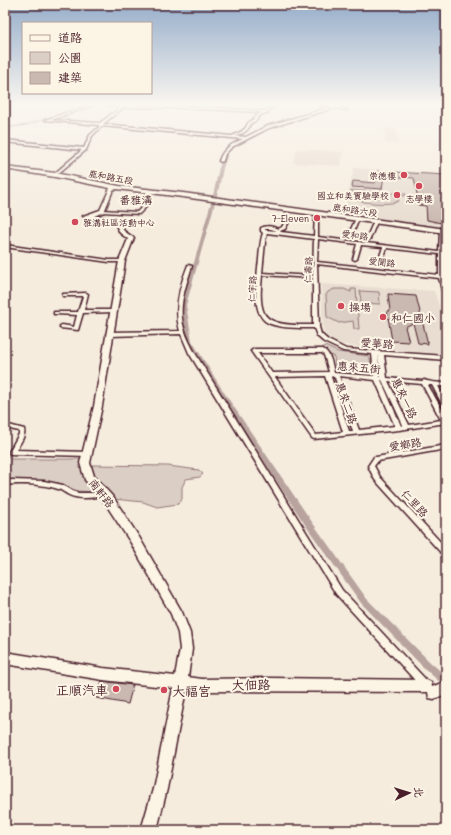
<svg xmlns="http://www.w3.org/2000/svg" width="451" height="835" viewBox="0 0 451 835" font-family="Mali,'LXGW WenKai TC',sans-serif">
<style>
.built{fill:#e8ddd0}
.green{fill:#dbcec4;stroke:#927678}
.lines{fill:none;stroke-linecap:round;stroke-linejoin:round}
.stream{stroke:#8c6e70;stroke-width:1}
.canal{fill:#b8a39e;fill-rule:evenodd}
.building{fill:#cab9b1;stroke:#4a1f2b}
.street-casing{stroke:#4a1f2b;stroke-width:3}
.secondary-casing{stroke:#4a1f2b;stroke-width:3}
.street{fill:#fcf5e5;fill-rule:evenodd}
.secondary{fill:#fcf5e5;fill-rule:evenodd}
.poi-dot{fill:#d1495b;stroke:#fcf5e5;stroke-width:1.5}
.labels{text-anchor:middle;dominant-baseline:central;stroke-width:4;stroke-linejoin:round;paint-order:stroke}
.far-poi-label{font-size:9px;fill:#4a1f2b;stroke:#fcf5e5;text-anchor:end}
.far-street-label{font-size:9px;fill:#4a1f2b;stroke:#fcf5e5}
.far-quarter-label{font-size:11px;fill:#4a1f2b;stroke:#fcf5e5}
.poi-label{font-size:11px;fill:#4a1f2b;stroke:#fcf5e5;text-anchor:start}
.street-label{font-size:11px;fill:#4a1f2b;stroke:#fcf5e5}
.near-street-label{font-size:13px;fill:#4a1f2b;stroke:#fcf5e5}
.near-poi-label{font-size:13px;fill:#4a1f2b;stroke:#fcf5e5;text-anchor:end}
</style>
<rect width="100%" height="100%" fill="#f5ecde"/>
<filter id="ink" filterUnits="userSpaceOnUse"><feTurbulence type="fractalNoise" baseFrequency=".025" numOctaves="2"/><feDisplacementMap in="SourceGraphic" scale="8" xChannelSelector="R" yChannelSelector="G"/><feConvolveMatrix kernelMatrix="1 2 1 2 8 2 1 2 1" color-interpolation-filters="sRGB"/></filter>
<g filter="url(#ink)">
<g class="built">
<polygon points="385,128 397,130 398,144 385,143"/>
<polygon points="297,149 343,152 341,166 293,163"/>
<polygon points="354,168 446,174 446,229 344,215"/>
<polygon points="321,284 434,291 446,326 446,354 352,346 340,344 331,339 324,333 323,329"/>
</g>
<g class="green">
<path d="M 351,190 L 406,194 L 406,196 L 396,195 L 399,201 C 390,206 360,203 351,198 L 351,195 L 354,192 L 350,191 Z"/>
<polygon points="334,289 344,289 351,292 351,289 356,289 359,329 354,329 353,321 339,323 327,317 326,295 328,292"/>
<polygon points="360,291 379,292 380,304 361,303"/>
<polygon points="325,346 338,352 369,356 374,375 336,371 334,357 321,349"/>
<path d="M 6,453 L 11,459 L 82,459 C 79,473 86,481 95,492 L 77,491 L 58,483 L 5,480 L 5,454 Z"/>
<polygon points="92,465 168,466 199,470 203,474 200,477 186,479 182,487 182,499 178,504 157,507 143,502 113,499 91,474"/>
</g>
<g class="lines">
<polyline class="stream" points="5,128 25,125"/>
<g class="canal">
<polygon points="85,105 87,106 26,126 24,125"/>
<polygon points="343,105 348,105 272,128 234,148 229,151 223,168 218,192 186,305 192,341 223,391 312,522 367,599 430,662 446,676 446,686 443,685 424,668 361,603 306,526 217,391 186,341 182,305 214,192 219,168 226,151 232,146 270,126"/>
</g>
</g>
<g class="building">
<polygon points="376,171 446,175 446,224 427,220 426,206 418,205 418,202 415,199 417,194 414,178 384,176 382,189 352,187 353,181 375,183"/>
<polygon points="388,294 416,296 428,344 418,343 413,323 405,327 409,342 392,341 387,311 390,311"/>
<polygon points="102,681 133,685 128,704 96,698"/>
</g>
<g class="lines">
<g class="street-casing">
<g id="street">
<path d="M 89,105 L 93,105 L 51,120 L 100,123 L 121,107 L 108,105 L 181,106 L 264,111 L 275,105 L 279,105 L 267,111 L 268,113 C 263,113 260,115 257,118 L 257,120 L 250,124 C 249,131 242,134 235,136 L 246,137 L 267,126 L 331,107 L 320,105 L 334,106 L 342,105 L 338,107 L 348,109 L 347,110 L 334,108 L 269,128 L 232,147 L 225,154 L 223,161 L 221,162 L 219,161 C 223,148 232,144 243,139 L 102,126 L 92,136 L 86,150 L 55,176 L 53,175 L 54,174 L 82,150 L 5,142 L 5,140 L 84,148 L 90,135 L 99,127 L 99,125 L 45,120 ZM 124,107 L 129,108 L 132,107 L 181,108 L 261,112 L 254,118 L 254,119 L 248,123 C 246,131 238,133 232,136 L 103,124 Z"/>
<polygon points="148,190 151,191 146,207 139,214 102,212 100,211 102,210 137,212 142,207"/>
<path d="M 315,213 L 318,214 L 318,237 L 439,252 L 440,231 L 442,230 L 444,231 L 444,252 L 446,253 L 446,255 L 444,255 L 443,275 L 446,276 L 446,278 L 443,278 L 446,289 L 446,300 L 444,299 L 439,278 L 317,264 L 319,327 L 321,334 L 328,340 L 346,349 L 446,356 L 446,360 L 384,355 L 387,378 L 422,381 L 424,380 C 429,382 440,383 446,383 L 446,387 L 438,386 L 446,400 L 446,408 L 443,406 L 432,385 L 428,385 L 446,417 L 446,423 L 399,430 L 314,439 L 312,438 L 251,351 L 254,349 L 323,349 C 331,354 332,364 334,373 L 374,376 L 372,354 L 343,351 L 324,342 L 317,336 L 314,328 C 301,328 276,329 265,321 C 260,317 258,310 257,305 C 255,293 257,279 258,267 C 260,256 259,244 263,233 L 261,231 L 261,228 C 266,225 273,226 278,229 L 282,227 L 286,220 L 288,219 L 290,220 L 285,229 L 280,231 L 281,232 L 314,236 ZM 265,229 L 271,229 L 277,231 L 265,230 ZM 267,233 L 314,239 L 313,276 L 262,273 L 265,242 ZM 318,239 L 357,244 L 353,259 L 355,260 L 357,259 L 361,245 L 383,247 L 378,262 L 380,263 L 382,262 L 387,248 L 439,254 L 439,275 L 317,262 ZM 262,275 L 313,278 L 313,325 C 300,325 271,327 264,313 C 259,302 261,287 262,275 ZM 258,353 L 322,353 L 324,355 L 329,372 L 272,373 ZM 378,354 L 381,377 L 380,377 ZM 325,376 L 343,432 L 316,435 L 275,377 ZM 332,376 L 335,378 L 353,431 L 349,431 L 331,377 ZM 339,376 L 375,380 L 395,426 L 359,430 ZM 381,380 L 382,380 L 403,425 L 401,426 ZM 388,381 L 422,384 L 441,420 L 409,425 Z"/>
<polygon points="356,218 359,219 352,236 349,237 348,236"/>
<polygon points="374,221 377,222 370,239 367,240 366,239"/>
<polygon points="5,245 109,260 122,260 124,261 122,262 109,262 5,247"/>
<path d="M 188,265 L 192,266 C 187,283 180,300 182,318 C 183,330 189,342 195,353 L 342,590 L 428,682 L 429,685 L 428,688 L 425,689 L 422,688 L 336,594 L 189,353 L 181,334 L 109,336 L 106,334 L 109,332 L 180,331 C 173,309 180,285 188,265 Z"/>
<polygon points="86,293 88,294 84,310 113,310 115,311 113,312 83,313 78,330 60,328 60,326 62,325 74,327 77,315 56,314 54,314 54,312 78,312 83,296 63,296 63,294"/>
<path d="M 5,424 L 24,429 C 26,436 20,443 16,450 L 88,452 L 91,454 L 88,456 L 10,454 L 9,452 L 19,434 L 19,431 L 5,428 Z"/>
<polygon points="446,445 446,449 378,461 374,466 380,477 446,548 446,556 443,555 375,480 368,466 374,457 376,457"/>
<path d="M 12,480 L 44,481 L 63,485 L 73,491 L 78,493 L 95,493 L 103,491 L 105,491 L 106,493 L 105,495 C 94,498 80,500 69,495 C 65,493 62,490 58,489 C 43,484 20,483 5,485 L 5,481 Z"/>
</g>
</g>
<g class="secondary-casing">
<polygon id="secondary" points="5,167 55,173 119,186 183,193 446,229 446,233 183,197 117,189 113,190 104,212 94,216 114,219 120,223 124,231 134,238 125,261 102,406 90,463 94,476 113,497 139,537 182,612 190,633 192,649 188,677 202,679 270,678 426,680 431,682 432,687 446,681 446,694 434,699 429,698 428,692 202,691 186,690 167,789 157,830 141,830 153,789 173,688 103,680 5,664 5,652 103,668 175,676 180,649 178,633 171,614 131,543 105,503 85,480 80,463 94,406 119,261 128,239 120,233 116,225 110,221 86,218 83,216 100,210 110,188 55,177 5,169"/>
</g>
<use href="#street" class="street"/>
<use href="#secondary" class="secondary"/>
</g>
</g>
<linearGradient id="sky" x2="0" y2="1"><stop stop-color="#95adca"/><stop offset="0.47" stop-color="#faf6f0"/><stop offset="1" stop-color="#faf6f0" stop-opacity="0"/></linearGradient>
<rect width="451" height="222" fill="url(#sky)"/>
<g class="poi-dot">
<circle cx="404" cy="175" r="4"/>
<circle cx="419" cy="186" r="4"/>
<circle cx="397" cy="195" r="4"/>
<circle cx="317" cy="218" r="4"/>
<circle cx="75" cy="222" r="4"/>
<circle cx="341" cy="306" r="4"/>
<circle cx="383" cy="317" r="4"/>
<circle cx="116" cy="689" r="4"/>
<circle cx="164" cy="690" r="4"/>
</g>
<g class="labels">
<g class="far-poi-label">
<text x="396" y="175">崇德樓</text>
<text x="389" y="195">國立和美實驗學校</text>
<text x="419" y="198" text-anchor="middle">志學樓</text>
<text x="309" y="218">7-Eleven</text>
<text x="83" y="222" text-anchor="start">雅溝社區活動中心</text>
</g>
<g class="far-street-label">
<text transform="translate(111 177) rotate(10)">鹿和路五段</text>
<text transform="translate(355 210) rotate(8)">鹿和路六段</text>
<text transform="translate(355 235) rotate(7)">愛和路</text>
<text transform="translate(382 262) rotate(6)">愛聞路</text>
<text transform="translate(308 270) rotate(-88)">仁壽路</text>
<text transform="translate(252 289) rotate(-88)">仁宇路</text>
</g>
<g class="far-quarter-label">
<text x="136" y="199">番雅溝</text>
</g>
<g class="poi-label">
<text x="349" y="306">操場</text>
<text x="391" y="317">和仁國小</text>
</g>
<g class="street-label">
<text transform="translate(377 343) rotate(4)">愛華路</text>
<text transform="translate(359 367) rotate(5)">惠來五街</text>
<text transform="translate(405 398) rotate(65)">惠來一路</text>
<text transform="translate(347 403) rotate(71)">惠來二路</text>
<text transform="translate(405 444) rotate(-9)">愛鄉路</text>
<text transform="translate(102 493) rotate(52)">南軒路</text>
<text transform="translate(415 503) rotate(47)">仁里路</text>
</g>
<g class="near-street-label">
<text transform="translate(251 684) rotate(-1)">大佃路</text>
</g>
<g class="near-poi-label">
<text x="108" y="689">正順汽車</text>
<text x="172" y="690" text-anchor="start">大福宮</text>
</g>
</g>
<rect width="451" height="835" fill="none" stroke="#fcf5e5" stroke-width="20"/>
<rect x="10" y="10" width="431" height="815" fill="none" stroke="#4a1f2b" stroke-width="1.5" filter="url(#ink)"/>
<rect x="22" y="22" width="130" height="72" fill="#fcf5e5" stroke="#b59f9b"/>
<rect x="30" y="35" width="20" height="6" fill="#fcf5e5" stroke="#b59f9b"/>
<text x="58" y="42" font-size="12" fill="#4a1f2b">道路</text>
<rect x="30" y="52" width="20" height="12" fill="#dbcec4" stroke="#b59f9b"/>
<text x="58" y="62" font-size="12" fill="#4a1f2b">公園</text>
<rect x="30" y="72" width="20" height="12" fill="#cab9b1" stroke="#b59f9b"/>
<text x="58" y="82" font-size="12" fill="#4a1f2b">建築</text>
<g transform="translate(409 793) rotate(86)" stroke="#fcf5e5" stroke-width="3" paint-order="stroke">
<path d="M0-3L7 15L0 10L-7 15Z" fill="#4a1f2b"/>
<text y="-6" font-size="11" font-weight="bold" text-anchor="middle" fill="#4a1f2b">北</text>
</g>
</svg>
